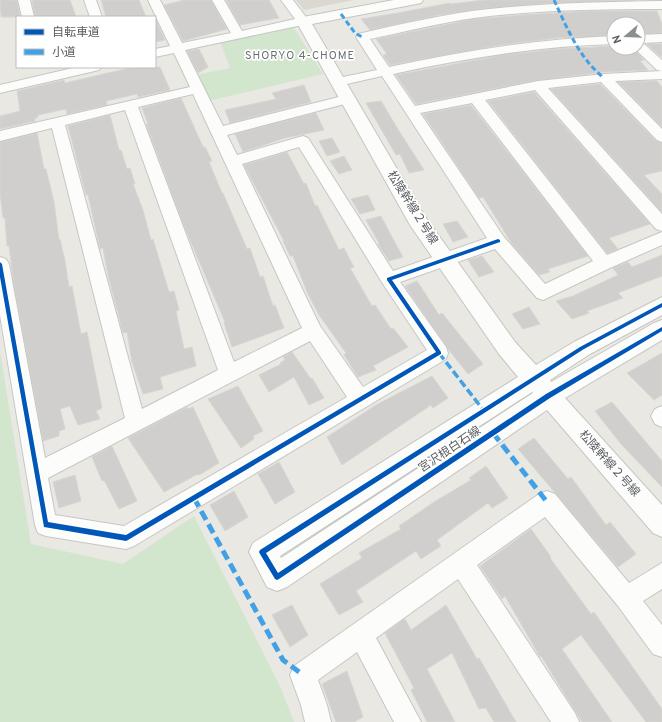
<svg xmlns="http://www.w3.org/2000/svg" width="662" height="722" viewBox="0 0 662 722" font-family="Overpass,'Noto Sans JP',sans-serif">
<style>
.education{fill:#dbd8d2}
.green{fill:#d2e6ce}
.building{fill:#d1cfcd;stroke:#d8d6d2}
.lines{fill:none;stroke-linecap:round;stroke-linejoin:round}
.street-casing{stroke:#c6c6c5;stroke-width:2}
.secondary-casing{stroke:#c5c5c3;stroke-width:2}
.street{fill:#fcfcfb;fill-rule:evenodd}
.secondary{fill:#fcfcfb;fill-rule:evenodd}
.quiet-far2{stroke:#42a1e6;stroke-width:3;stroke-dasharray:5.5 3;stroke-linecap:butt}
.quiet-far1{stroke:#42a1e6;stroke-width:3.5;stroke-dasharray:8 3.5;stroke-linecap:butt}
.quiet{stroke:#42a1e6;stroke-width:5;stroke-dasharray:10 5;stroke-linecap:butt}
.cycleway-casing{stroke:#fff;stroke-width:3}
.cycleway{fill:#0057b8;fill-rule:evenodd}
.labels{text-anchor:middle;dominant-baseline:central;stroke-width:3.5;stroke-linejoin:round;paint-order:stroke}
.far-neighbourhood-label{font-size:11px;letter-spacing:1px;fill:#6a6f73;stroke:#fff}
.street-label{font-size:12px;fill:#595d61;stroke:#fff}
</style>
<rect width="100%" height="100%" fill="#e9e8e3"/>
<polygon class="education" points="296,0 354,0 304,10"/>
<g class="green">
<polygon points="291,23 323,74 204,102 191,76 230,68 219,39"/>
<polygon points="0,351 31,544 123,564 194,516 280,686 294,722 0,722"/>
</g>
<g class="building">
<polygon points="0,0 17,0 20,17 1,17"/>
<polygon points="32,0 70,0 76,17 35,17"/>
<polygon points="101,0 139,0 146,17 106,17"/>
<polygon points="184,0 211,0 227,29 183,41 164,5"/>
<polygon points="226,0 269,0 279,18 240,25"/>
<polygon points="484,0 635,0 553,3 489,8 439,15 370,30 361,19 398,13 450,3 451,4"/>
<polygon points="591,11 657,11 662,24 662,33 638,34 638,24 614,24 614,35 557,38 501,45 390,65 383,55 387,54 376,39 474,19 521,15"/>
<polygon points="155,18 165,40 155,42"/>
<polygon points="647,44 662,44 662,56 660,56"/>
<polygon points="614,46 614,48 633,48 644,60 640,61 648,70 604,72 538,80 416,104 396,75 503,55 558,49"/>
<polygon points="199,49 208,67 198,73 187,51"/>
<polygon points="134,67 160,67 170,90 138,97 137,94 106,101 107,105 67,114 66,109 38,115 38,117 35,118 35,121 0,129 0,116 20,111 17,91 64,80 65,83"/>
<polygon points="657,81 662,87 662,127 618,82"/>
<polygon points="600,84 656,141 662,143 662,171 644,175 662,194 662,212 551,89"/>
<polygon points="304,85 311,102 230,123 225,110 276,99 272,93"/>
<polygon points="534,92 650,224 609,238 618,249 607,253 488,101"/>
<polygon points="181,98 203,147 205,147 212,161 209,162 222,193 223,193 247,249 250,248 260,277 263,276 273,306 275,305 284,328 232,347 224,323 225,322 184,226 146,124 148,124 142,108"/>
<polygon points="381,101 399,131 424,170 409,173 400,154 396,155 366,103"/>
<polygon points="471,105 588,256 548,269 550,272 539,275 512,244 483,197 479,198 423,114"/>
<polygon points="316,113 324,130 285,138 243,152 235,134"/>
<polygon points="110,115 119,150 121,150 127,169 130,168 135,184 133,184 143,210 151,240 153,239 169,292 174,291 179,310 176,311 184,349 192,347 196,366 160,377 163,389 143,394 132,362 127,332 123,333 108,275 103,248 100,249 88,195 86,195 68,126"/>
<polygon points="37,133 44,169 46,169 54,202 59,240 60,239 65,261 69,287 72,286 81,334 87,332 102,408 96,411 100,419 78,425 70,406 60,409 65,429 59,431 59,436 43,441 14,285 9,246 7,246 5,218 3,218 0,194 0,142"/>
<polygon points="332,138 340,152 327,156 319,141"/>
<polygon points="287,152 304,184 306,183 315,206 317,205 339,250 344,248 354,267 350,268 372,306 375,305 391,329 393,328 408,347 373,366 376,370 358,377 344,355 346,353 319,315 307,292 293,256 290,256 283,241 284,241 244,165"/>
<polygon points="344,156 352,170 339,174 330,161"/>
<polygon points="368,195 375,210 360,214 351,199"/>
<polygon points="381,216 393,239 403,257 389,261 378,244 379,243 366,220"/>
<polygon points="457,221 468,237 453,242 443,224"/>
<polygon points="662,255 662,276 618,293 623,298 587,311 589,313 572,319 556,301 573,296 618,275 613,268 628,262 632,267"/>
<polygon points="482,256 494,272 479,277 468,260"/>
<polygon points="417,281 439,315 442,313 483,364 468,374 448,349 405,286"/>
<polygon points="529,307 540,324 523,329 512,314"/>
<polygon points="292,352 311,379 312,378 324,398 309,405 294,377 269,392 259,375 281,364 280,363 285,360 283,357"/>
<polygon points="662,353 662,395 654,400 627,373"/>
<polygon points="432,376 448,398 433,408 431,405 342,465 327,437 376,405"/>
<polygon points="238,386 263,431 253,436 254,439 241,448 208,399"/>
<polygon points="612,402 662,461 662,487 621,444 595,411"/>
<polygon points="187,407 188,409 193,407 219,463 199,475 198,474 164,492 128,438"/>
<polygon points="534,438 568,479 571,477 606,525 610,522 636,554 618,567 518,449"/>
<polygon points="112,446 137,501 119,509 104,480 102,481 92,457"/>
<polygon points="279,462 295,492 275,504 258,474"/>
<polygon points="486,466 508,498 492,508 488,503 437,540 441,546 421,559 416,551 356,591 363,602 339,615 320,584 362,558 359,553 401,529 399,526 434,502 471,480 469,478"/>
<polygon points="75,475 81,501 59,508 53,482"/>
<polygon points="234,491 248,517 225,531 210,505"/>
<polygon points="531,529 551,557 550,558 591,614 594,612 662,709 662,722 646,722 581,635 562,649 612,722 582,722 541,656 540,657 505,596 502,599 480,566"/>
<polygon points="292,605 308,635 290,647 272,615"/>
<polygon points="446,605 477,659 479,658 516,722 494,722 486,708 479,709 452,653 427,669 455,722 427,722 411,690 414,688 385,633 405,619 411,630"/>
<polygon points="347,671 363,717 354,722 336,722 322,684"/>
</g>
<g class="lines">
<g class="street-casing">
<g id="street">
<polygon points="18,0 30,0 34,17 22,17"/>
<polygon points="84,0 96,0 102,17 90,17"/>
<path d="M 148,0 L 160,0 L 182,43 L 231,33 L 212,0 L 224,0 L 242,31 L 295,19 L 281,0 L 293,0 L 309,21 L 307,24 L 185,50 L 223,126 L 347,95 L 352,96 L 354,99 L 352,102 L 227,135 L 237,155 L 303,136 L 308,138 L 393,271 L 487,238 L 382,76 L 338,86 L 333,85 L 331,82 L 333,79 L 377,70 L 356,37 L 358,34 C 401,24 445,14 489,9 C 546,3 604,2 662,1 L 662,9 C 599,9 536,10 474,18 C 439,23 404,32 370,39 L 389,67 C 463,51 538,39 614,36 L 614,44 C 539,46 466,58 393,74 L 415,106 L 538,81 L 604,74 L 662,71 L 662,79 L 615,81 L 662,129 L 662,142 L 657,140 L 601,82 L 548,88 L 662,214 L 662,231 L 656,229 L 535,90 L 485,100 L 607,255 L 662,232 L 662,245 L 610,268 L 543,300 L 537,298 L 495,249 L 400,282 L 446,347 L 448,353 L 446,359 L 134,546 L 126,549 L 46,536 L 38,533 L 35,525 L 0,315 L 0,257 L 6,259 L 9,264 L 45,458 L 125,418 L 52,128 L 0,141 L 0,131 L 190,87 L 174,53 L 155,57 L 155,49 L 170,46 ZM 193,94 L 302,328 L 234,362 L 138,107 ZM 472,103 L 593,261 L 545,284 L 504,237 L 420,113 ZM 125,110 L 218,370 L 142,409 L 65,125 ZM 299,147 L 383,284 L 427,350 L 363,387 L 320,326 L 242,164 ZM 310,341 L 347,397 L 124,526 L 55,515 L 48,478 Z"/>
<polygon points="662,34 662,42 643,43 662,60 662,71 657,70 634,48 638,48 638,35"/>
<polygon points="77,67 101,67 99,70 0,93 0,85"/>
<polygon points="662,406 662,427 655,424 651,416 655,409"/>
<polygon points="547,491 555,494 629,583 662,563 662,589 643,601 662,625 662,657 653,654 618,606 545,517 477,565 575,713 579,722 551,722 458,579 376,638 421,722 394,722 357,652 318,680 327,705 331,722 305,722 301,705 290,675 294,666 539,494"/>
</g>
</g>
<g class="secondary-casing">
<path id="secondary" d="M 394,0 L 423,0 L 421,3 L 416,4 L 312,24 L 424,215 L 515,342 L 536,365 L 574,342 L 662,297 L 662,315 L 590,354 L 550,380 L 551,382 L 654,323 L 662,320 L 662,340 L 565,398 L 662,505 L 662,537 L 653,533 L 547,410 L 287,587 L 277,591 L 267,587 L 249,552 L 253,543 L 518,377 L 499,354 L 410,225 L 296,21 L 298,18 L 303,17 ZM 532,392 L 533,393 L 281,558 L 280,556 Z"/>
</g>
<use href="#street" class="street"/>
<use href="#secondary" class="secondary"/>
<g class="quiet-far2">
<path d="M 554,0 C 567,28 579,58 604,78"/>
<polyline points="341,14 355,33 362,37"/>
</g>
<polyline class="quiet-far1" points="439,353 484,411"/>
<g class="quiet">
<polyline points="493,433 547,502"/>
<polyline points="194,498 283,660 303,675"/>
</g>
<g class="cycleway-casing">
<g id="cycleway">
<polygon points="498,239 500,240 500,242 392,280 441,352 441,354 128,540 126,541 44,527 0,277 0,262 2,264 48,522 126,535 436,352 387,280 387,278"/>
<polygon points="662,303 662,307 584,349 266,553 278,573 546,394 662,327 662,331 550,398 279,579 277,580 275,579 260,554 259,552 260,550 580,347"/>
</g>
</g>
<use href="#cycleway" class="cycleway"/>
</g>
<g class="labels">
<g class="far-neighbourhood-label">
<text x="300" y="56">SHORYO 4-CHOME</text>
</g>
<g class="street-label">
<text transform="translate(412 208) rotate(58)">松陵幹線２号線</text>
<text transform="translate(450 450) rotate(-34)">宮沢根白石線</text>
<text transform="translate(609 464) rotate(48)">松陵幹線２号線</text>
</g>
</g>
<rect x="16" y="16" width="140" height="52" fill="#ffffff" stroke="#bdbec0"/>
<rect x="24" y="29" width="20" height="6" fill="#0057b8" stroke="#bdbec0"/>
<text x="52" y="36" font-size="12" fill="#595d61">自転車道</text>
<rect x="24" y="49" width="20" height="6" fill="#42a1e6" stroke="#bdbec0"/>
<text x="52" y="56" font-size="12" fill="#595d61">小道</text>
<g transform="translate(626 36) rotate(251)"><circle r="19" fill="#ffffff" stroke="#bdbec0"/>
<path d="M0-3L7 15L0 10L-7 15Z" fill="#8b8e8e"/>
<text y="-6" font-size="11" font-weight="bold" text-anchor="middle" fill="#595d61">N</text>
</g>
</svg>
